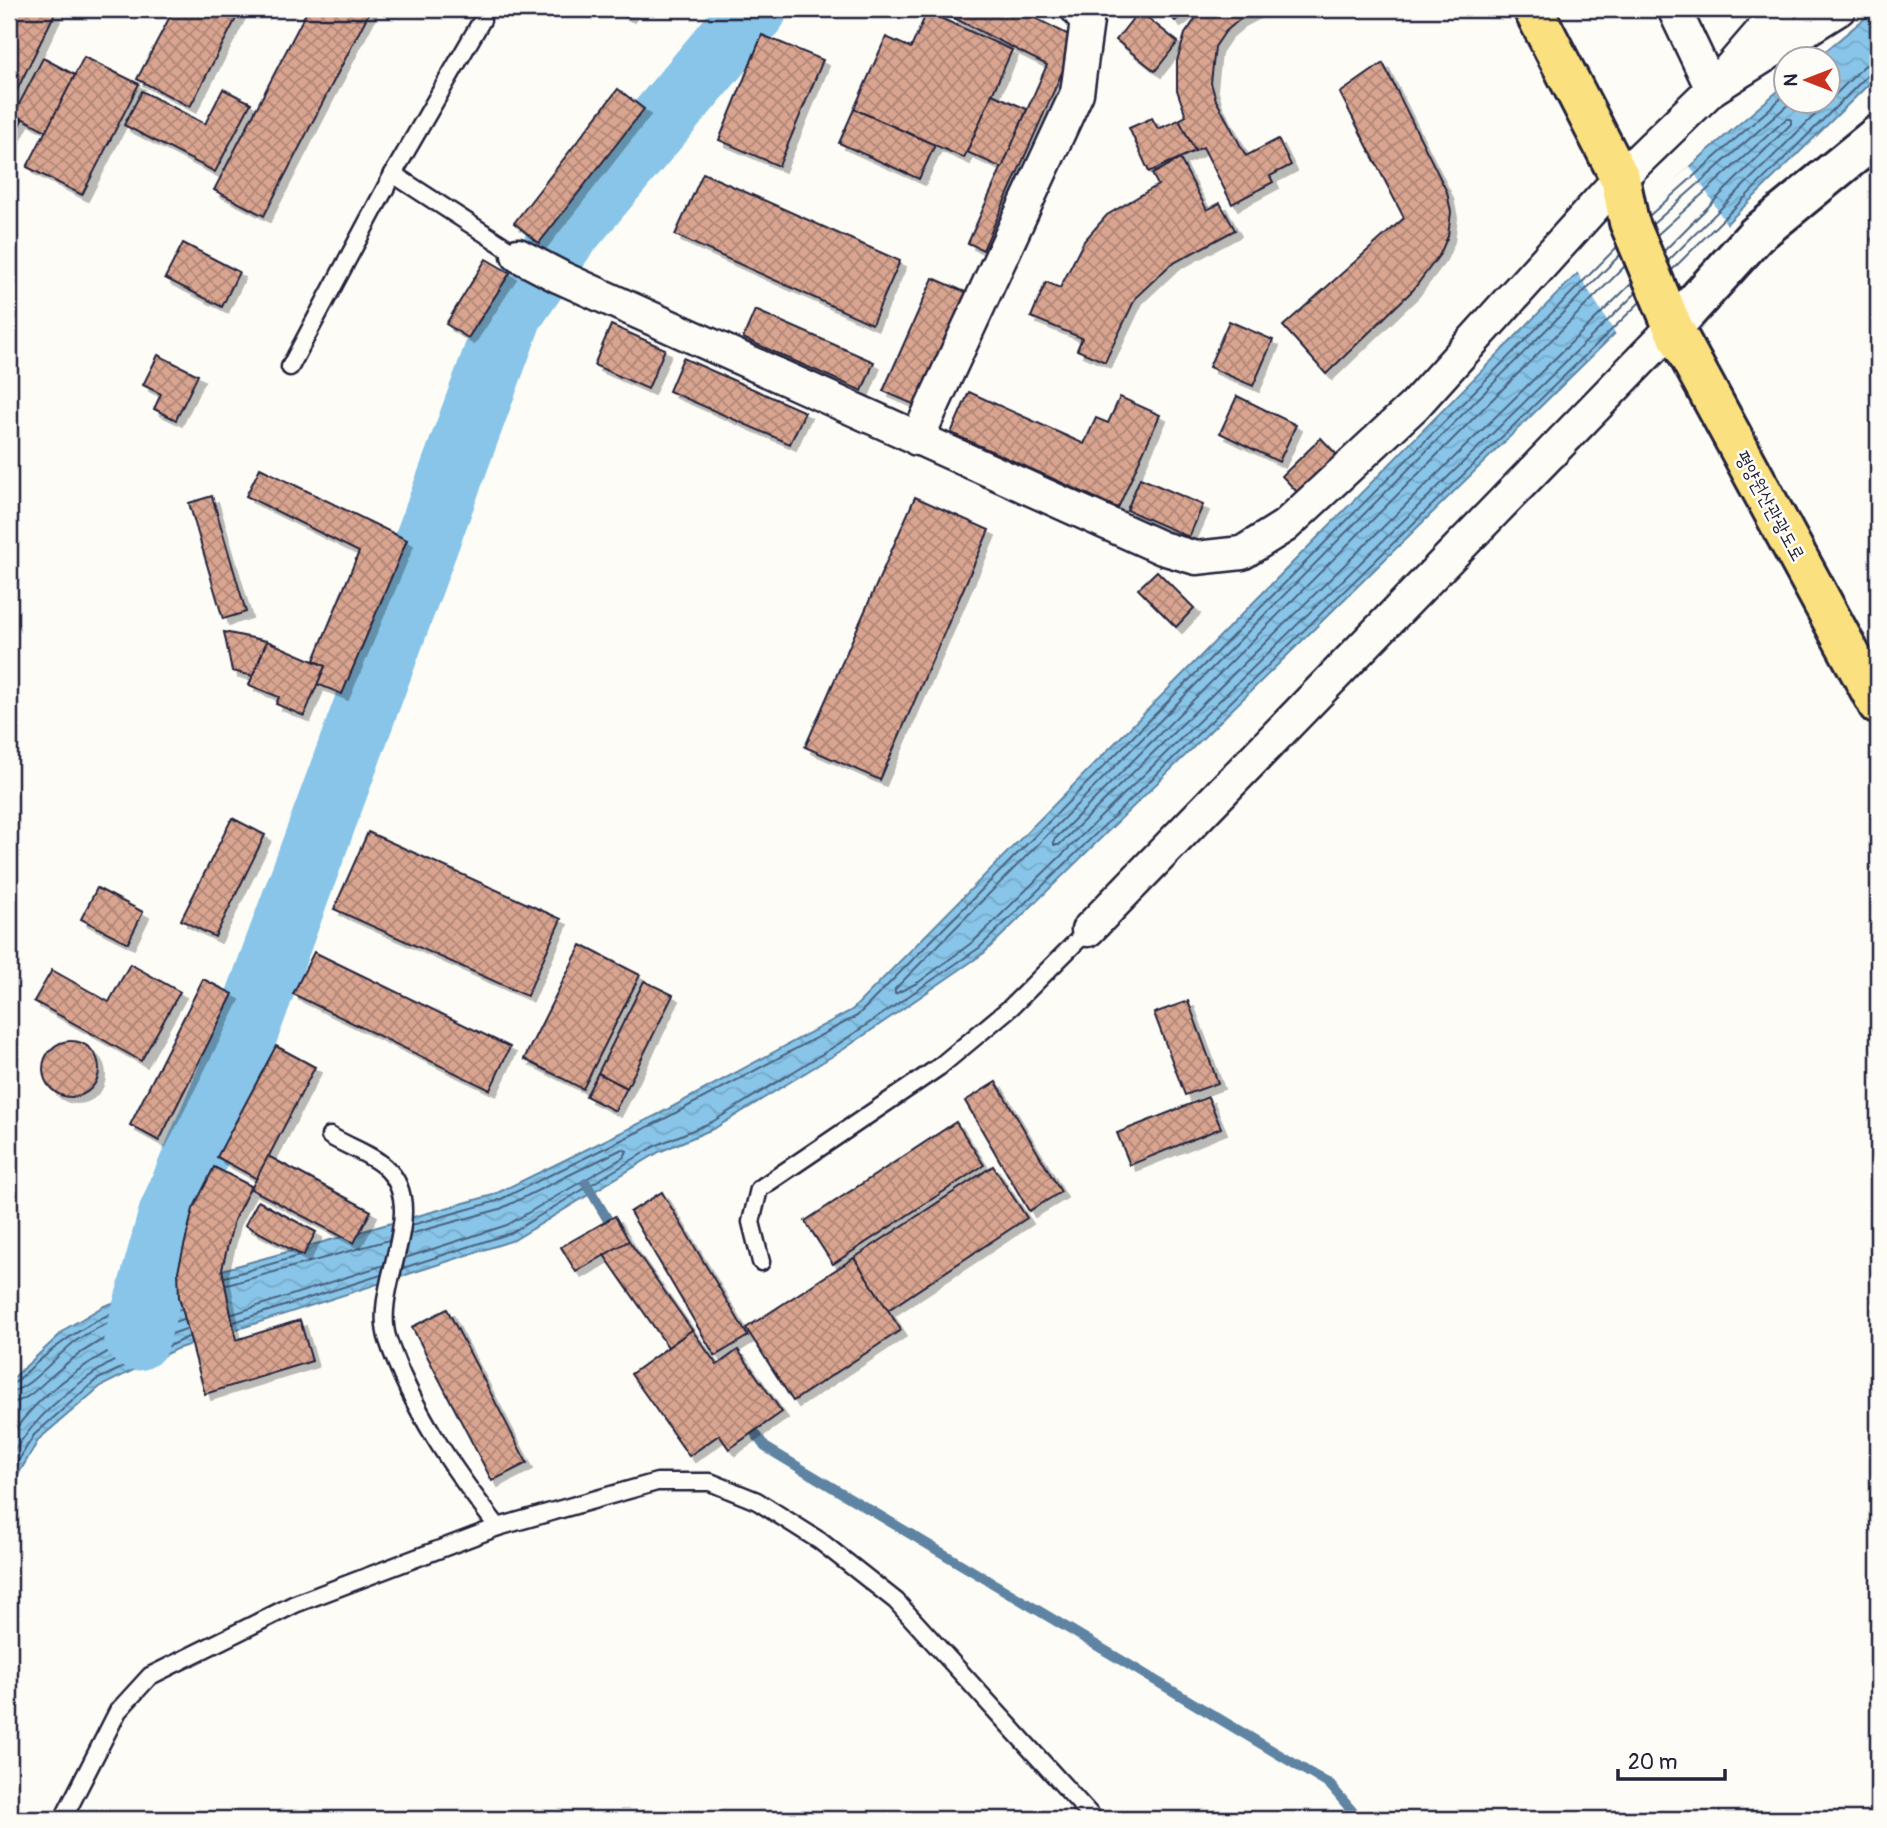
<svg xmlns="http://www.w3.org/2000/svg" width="1887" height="1828" viewBox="0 0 1887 1828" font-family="Pangolin,'Poor Story',sans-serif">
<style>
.water{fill:url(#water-waves);stroke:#5f84a3;stroke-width:2}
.pier{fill:#fdfcf7}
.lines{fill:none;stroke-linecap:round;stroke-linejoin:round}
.shore{stroke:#4b6380;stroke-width:2}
.stream{stroke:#5f84a3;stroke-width:10}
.river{stroke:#88c5e8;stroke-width:65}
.building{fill:url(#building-cross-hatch);stroke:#22223b;stroke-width:2;filter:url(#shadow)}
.lane-casing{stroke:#22223b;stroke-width:21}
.street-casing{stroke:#22223b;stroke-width:37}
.secondary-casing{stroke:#22223b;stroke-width:44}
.highway-casing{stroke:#22223b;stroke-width:44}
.lane{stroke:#fdfcf7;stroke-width:16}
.street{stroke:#fdfcf7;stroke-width:32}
.secondary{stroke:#fdfcf7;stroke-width:38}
.highway{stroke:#fbe080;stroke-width:38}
.labels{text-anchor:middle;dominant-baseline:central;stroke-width:5;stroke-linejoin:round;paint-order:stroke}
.street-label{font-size:19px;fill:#22223b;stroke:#fdfcf7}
</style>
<defs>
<pattern id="water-waves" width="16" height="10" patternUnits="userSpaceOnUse" patternTransform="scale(1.75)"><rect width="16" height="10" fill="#88c5e8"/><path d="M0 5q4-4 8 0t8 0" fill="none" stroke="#75a9c8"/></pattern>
<pattern id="building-cross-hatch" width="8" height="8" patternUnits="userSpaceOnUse" patternTransform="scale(1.75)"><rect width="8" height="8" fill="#daa590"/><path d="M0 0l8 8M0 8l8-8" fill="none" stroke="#b08677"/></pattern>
<filter id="shadow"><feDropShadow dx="6" dy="6" stdDeviation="0" flood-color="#0004"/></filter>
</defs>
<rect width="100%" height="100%" fill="#fdfcf7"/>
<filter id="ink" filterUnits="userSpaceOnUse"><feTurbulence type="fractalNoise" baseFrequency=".0143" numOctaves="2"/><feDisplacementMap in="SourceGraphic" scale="14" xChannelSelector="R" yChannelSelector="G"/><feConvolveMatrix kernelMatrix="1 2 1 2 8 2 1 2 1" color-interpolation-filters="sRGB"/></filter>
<g filter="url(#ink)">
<polygon class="water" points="1876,9 1878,9 1878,75 984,953 844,1049 715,1128 659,1152 514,1240 176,1349 101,1386 39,1439 9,1490 9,1382 67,1328 104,1306 157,1288 493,1195 661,1113 852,1010 1572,279 1704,154 1785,85 1786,102 1828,102 1828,60 1816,59"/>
<polygon class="pier" points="1690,166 1729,228 1618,338 1576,270"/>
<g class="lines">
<g class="shore">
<polyline points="1649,216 1786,94"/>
<polyline points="1653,224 1791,102"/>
<polyline points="1657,235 1786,119 1791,119 1791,124 1664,251"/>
<polyline points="1620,255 895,989 895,994 919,982 974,941 1636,293"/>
<polyline points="1668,261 1864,66 1878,61"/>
<polyline points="1625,266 1054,840 1054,845 1059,845 1632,283"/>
<polyline points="1672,270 1870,73 1878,70"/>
<polyline points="412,1225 497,1201 664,1119 857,1016 1617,247"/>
<polyline points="405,1258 507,1225 624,1157 627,1151 622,1149 500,1209 410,1234"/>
<polyline points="403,1268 511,1233 655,1146 712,1122 840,1043 979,948 1640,302"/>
<polyline points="225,1277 299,1256"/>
<polyline points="227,1285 389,1240"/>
<polyline points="233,1314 384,1265"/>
<polyline points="234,1322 381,1275"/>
<path d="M 9,1384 L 16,1382 C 65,1333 111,1308 177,1290"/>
<path d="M 9,1392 C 29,1391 59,1352 77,1340 C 107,1320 143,1309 178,1299"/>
<path d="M 9,1403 C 28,1402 40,1385 54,1374 C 92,1340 132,1323 180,1309"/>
<path d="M 9,1439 C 43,1383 122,1338 183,1319"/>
<path d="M 9,1459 C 47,1396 116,1352 186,1329"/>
<polyline points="9,1476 34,1435 96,1380 188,1337"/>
</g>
<g class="stream">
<polyline points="586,1183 615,1232"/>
<polyline points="746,1420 765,1447 1330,1785 1359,1819"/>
</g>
<polyline class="river" points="137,1338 171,1214 227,1083 511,313 566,234 755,9"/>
</g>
<g class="building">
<polygon points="9,9 57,9 11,102 9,100"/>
<polygon points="174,9 241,9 190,107 137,79"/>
<polygon points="308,9 371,9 264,216 214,190"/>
<polygon points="614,9 632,9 628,16"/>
<polygon points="956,9 1017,9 1077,39 983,250 968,243 1047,65 952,17"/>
<polygon points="1165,9 1191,9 1175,21"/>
<polygon points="1202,9 1260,9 1239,20 1225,32 1215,47 1211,83 1216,100 1246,156 1278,139 1291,165 1270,176 1273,182 1232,204 1203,147 1195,151 1179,120 1186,116 1177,90 1177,61 1185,34"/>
<polygon points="1139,11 1178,42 1155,71 1116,40"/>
<polygon points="927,12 1012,50 964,158 854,109 886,37 911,48"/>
<polygon points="762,35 823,60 779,166 719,140"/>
<polygon points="84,57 139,84 82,195 27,167"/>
<polygon points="43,58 75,75 46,131 14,114"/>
<polygon points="1383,63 1447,192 1451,212 1448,236 1440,254 1413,290 1326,374 1283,326 1404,218 1340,93"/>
<polygon points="223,89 251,103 215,172 124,125 142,91 205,124"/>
<polygon points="618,89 644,109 539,243 514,223"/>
<polygon points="992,94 1027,109 1002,168 967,152"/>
<polygon points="854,109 935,145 919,179 839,143"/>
<polygon points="9,113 22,120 9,145"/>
<polygon points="1152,118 1158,129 1179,120 1195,151 1149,172 1129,128"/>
<polygon points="1180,159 1207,210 1220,203 1235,230 1170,265 1136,297 1105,362 1077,350 1082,338 1031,317 1046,282 1060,288 1084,241 1107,215 1158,185 1152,174"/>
<polygon points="703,173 900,261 872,324 675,235"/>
<polygon points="1878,235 1878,254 1871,239"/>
<polygon points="183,243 239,272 222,307 165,278"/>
<polygon points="486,259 510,273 468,338 446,324"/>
<polygon points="933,278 970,294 920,407 883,391"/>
<polygon points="755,310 874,362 862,391 743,338"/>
<polygon points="1229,321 1273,340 1253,386 1209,367"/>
<polygon points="611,325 665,349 648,389 594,365"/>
<polygon points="158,355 198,375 176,420 154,409 161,394 143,385"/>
<polygon points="683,358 805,412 790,444 669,391"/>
<polygon points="969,392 1084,444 1096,418 1108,423 1120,397 1160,415 1118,508 951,433"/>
<polygon points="1237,396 1296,425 1279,462 1220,433"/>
<polygon points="1321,438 1337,455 1298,493 1282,476"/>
<polygon points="260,468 407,540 342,694 317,684 325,666 314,660 359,552 246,496"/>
<polygon points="1140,478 1203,505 1189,537 1127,510"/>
<polygon points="212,496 246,612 223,619 189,503"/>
<polygon points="915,497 989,530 880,780 805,747"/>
<polygon points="1157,571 1194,608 1176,627 1138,589"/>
<polygon points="224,632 267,641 253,676 232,671"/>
<polygon points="267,641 325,666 304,716 276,704 279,697 249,685"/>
<polygon points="232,818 265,835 215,937 181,920"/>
<polygon points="368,832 561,919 527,996 334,909"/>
<polygon points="97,888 143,912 128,943 81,919"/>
<polygon points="581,945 640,975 583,1089 524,1059"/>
<polygon points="314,952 510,1047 490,1090 293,994"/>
<polygon points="130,964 180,992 141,1061 34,1001 52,970 109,1002"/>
<polygon points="203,979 233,994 159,1141 130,1125"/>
<polygon points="644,981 673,995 627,1088 598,1073"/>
<polygon points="1188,1001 1218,1083 1185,1095 1154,1013"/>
<circle cx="71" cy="1069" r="28"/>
<polygon points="276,1046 315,1067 257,1179 217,1157"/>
<polygon points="598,1073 627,1088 615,1111 586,1096"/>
<polygon points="996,1082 1061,1192 1029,1211 965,1101"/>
<polygon points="1208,1097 1221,1128 1130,1165 1117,1133"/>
<polygon points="956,1122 984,1165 833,1264 805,1221"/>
<polygon points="268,1156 371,1211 354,1243 251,1189"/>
<polygon points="993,1166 1027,1218 888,1310 854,1258"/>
<polygon points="214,1167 251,1186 234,1220 222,1269 236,1340 300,1320 312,1361 205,1394 179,1297 178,1271 193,1209"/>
<polygon points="662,1192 748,1336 715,1356 630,1212"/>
<polygon points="258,1201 316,1232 303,1256 245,1225"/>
<polygon points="615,1216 629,1241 576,1272 561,1247"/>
<polygon points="629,1241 692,1330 668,1347 604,1255"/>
<polygon points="854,1258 901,1330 793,1401 746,1328"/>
<polygon points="447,1309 527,1463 492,1481 412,1327"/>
<polygon points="692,1330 717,1365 738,1350 782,1412 729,1449 719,1435 689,1456 631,1374"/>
</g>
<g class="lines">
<g class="lane-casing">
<g id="lane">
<polyline points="393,174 518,255"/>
<polyline points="290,367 393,174 482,20"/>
<path d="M 330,1136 C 347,1146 371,1154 385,1167 C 432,1209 370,1287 388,1340 C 411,1408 454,1471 498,1527"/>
<polyline points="761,1262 751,1222 759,1189 939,1067 1011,1007 1088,930"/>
<polyline points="63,1819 118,1711 150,1676 295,1604 498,1527 657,1482 710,1482 757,1501 820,1541 896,1601 1094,1819"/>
</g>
</g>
<g class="street-casing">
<g id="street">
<polyline points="1674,9 1712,89 1781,9"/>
<polyline points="518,255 560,277 1162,548 1196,558 1242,553 1285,526 1414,406 1620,178 1712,89 1839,9"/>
<polyline points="917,439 1077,93 1087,21 1077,9"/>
<polyline points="1088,930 1673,327"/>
</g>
</g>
<g class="secondary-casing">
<polyline id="secondary" points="1673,327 1756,235 1878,135"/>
</g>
<g class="highway-casing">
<polyline id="highway" points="1533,9 1620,178 1629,222 1673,327 1878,705"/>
</g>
<use href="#lane" class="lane"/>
<use href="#street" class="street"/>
<use href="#secondary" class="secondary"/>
<use href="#highway" class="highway"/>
</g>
</g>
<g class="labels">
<g class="street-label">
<text transform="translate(1770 506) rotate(61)">평양원산관광도로</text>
</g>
</g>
<rect width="1887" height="1828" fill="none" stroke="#fdfcf7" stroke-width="35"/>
<rect x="18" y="18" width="1852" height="1793" fill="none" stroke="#22223b" stroke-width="2.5" filter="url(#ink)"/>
<g transform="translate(1807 80) rotate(270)"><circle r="33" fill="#fdfcf7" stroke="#a5a5ac" stroke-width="2"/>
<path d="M0-5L12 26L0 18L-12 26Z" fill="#c8321e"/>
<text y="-10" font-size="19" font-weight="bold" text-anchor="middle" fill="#22223b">N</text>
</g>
<path d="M1618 1769v10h107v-10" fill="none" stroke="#22223b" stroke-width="3.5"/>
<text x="1628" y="1769" font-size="21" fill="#22223b" stroke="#fdfcf7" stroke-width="5" paint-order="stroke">20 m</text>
</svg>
